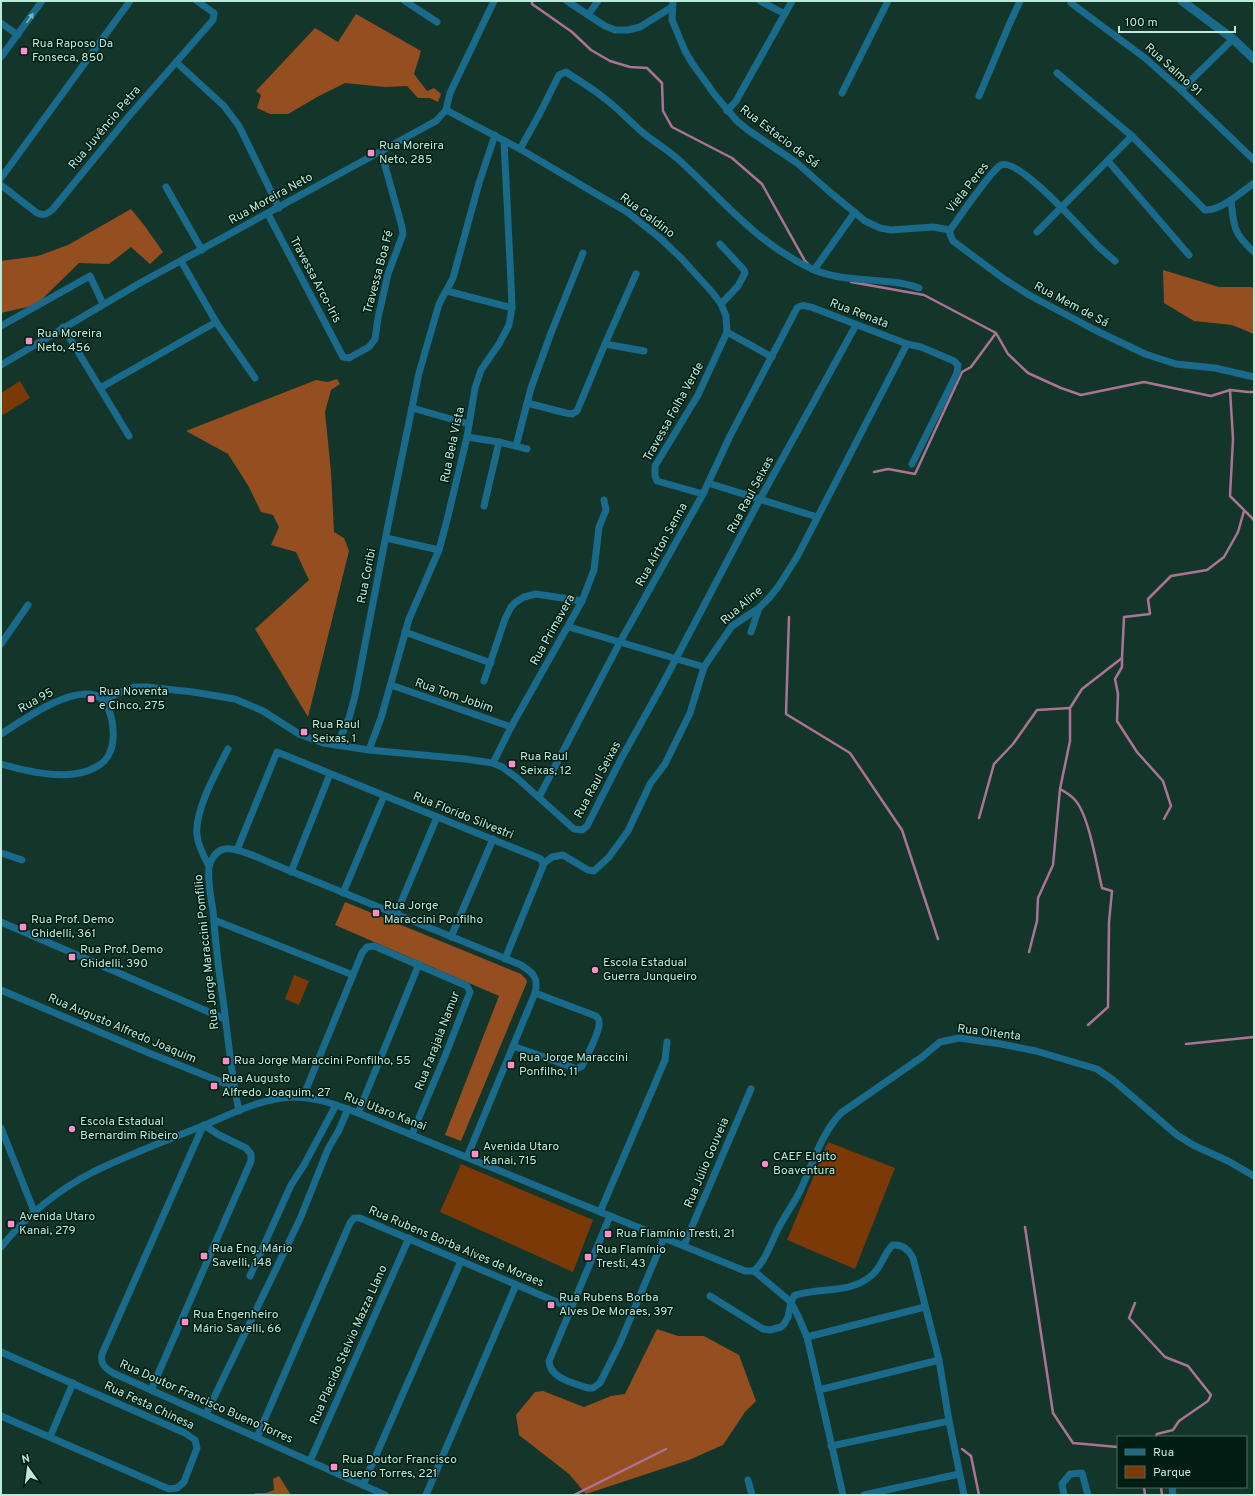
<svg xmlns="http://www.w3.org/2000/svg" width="1255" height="1496" viewBox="0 0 1255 1496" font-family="Overpass,sans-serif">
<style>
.green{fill:#7a3906}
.forest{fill:#954e1f}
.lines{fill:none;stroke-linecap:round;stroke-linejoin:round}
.stream{stroke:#ab7493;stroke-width:2.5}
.minor{stroke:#196a8b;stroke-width:7}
.tertiary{stroke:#196a8b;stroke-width:9}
.oneway{fill:#7ab7ba}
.poi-dot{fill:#fc8fc3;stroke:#001c13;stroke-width:1.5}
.labels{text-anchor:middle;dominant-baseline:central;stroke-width:3;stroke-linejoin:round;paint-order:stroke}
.poi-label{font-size:12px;fill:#bbead9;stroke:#001c13;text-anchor:start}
.street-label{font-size:12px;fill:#bbead9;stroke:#001c13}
</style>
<rect width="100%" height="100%" fill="#13352a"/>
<g class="green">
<polygon points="20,381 30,398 3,415 1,412 1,393"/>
<polygon points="294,975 309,981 299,1005 285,999"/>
<polygon points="828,1142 895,1168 855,1269 787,1240"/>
<polygon points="461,1164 593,1220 573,1272 440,1212"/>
</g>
<g class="forest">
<polygon points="356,14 421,51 414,74 427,91 434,88 441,94 438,102 430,98 418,98 407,86 385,87 345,83 319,96 288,114 270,114 257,108 261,95 256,91 315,28 338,42"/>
<polygon points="131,209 144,225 163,252 150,264 131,247 109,264 79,263 36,305 1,313 1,261 38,256 68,245"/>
<polygon points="1163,270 1219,287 1252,287 1254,291 1254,334 1232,325 1194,321 1164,303"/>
<polygon points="337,379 340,384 331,390 325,412 331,472 334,532 344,538 349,551 308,717 255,629 309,580 296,552 271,545 279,527 273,515 261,512 249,487 228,454 186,431 316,380 327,382"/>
<polygon points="345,902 521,974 526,979 527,982 461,1141 445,1135 499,996 335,925"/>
<polygon points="657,1329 678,1336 704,1336 739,1355 756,1401 745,1412 723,1445 689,1460 586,1494 569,1474 519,1435 516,1415 535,1392 543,1391 584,1407 611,1396 625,1394"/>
<polygon points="279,1476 291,1495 256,1495 255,1493 266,1493 274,1490 273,1479"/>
</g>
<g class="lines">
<g class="stream">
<polyline points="532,1 532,4 572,32 591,50 610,61 630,67 647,68 662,83 663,111 672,127 732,158 762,184 805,261 808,264"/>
<polyline points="851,282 924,295 996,333 1008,354 1028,373 1061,388 1081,395 1144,382 1211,396 1230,390 1248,392 1254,392"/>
<polyline points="1230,390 1233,439 1230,496 1254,520"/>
<polyline points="874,472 888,469 915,474 962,372 971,367 996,333"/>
<polyline points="789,617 786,714 850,753 902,830 938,939"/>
<polyline points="1122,658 1122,667 1115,679 1118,694 1117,721 1137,752 1163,781 1171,806 1164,819"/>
<path d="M 1060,789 C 1065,792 1071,795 1075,800 C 1089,815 1097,867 1102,888 L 1112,891 L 1109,922 L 1108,1007 L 1088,1025"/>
<polyline points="979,818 994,764 1013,744 1037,710 1070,708"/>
<polyline points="1029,952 1037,921 1038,898 1053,865 1060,789 1070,741 1070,708 1082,689 1122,658 1124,617 1150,614 1148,599 1171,576 1207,570 1224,557 1238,532 1244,511"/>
<polyline points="1186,1044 1254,1037"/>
<polyline points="1025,1227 1053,1413 1073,1443 1118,1447"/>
<polyline points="1135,1303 1129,1318 1165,1357 1188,1366 1211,1395 1208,1401 1179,1421 1173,1430 1157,1434 1156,1437"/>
<polyline points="962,1449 971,1456 979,1495"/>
<polyline points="1144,1487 1145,1495"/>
<polyline points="1161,1487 1162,1495"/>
<polyline points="574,1495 666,1449"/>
</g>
<g class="minor">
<polyline points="405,1 437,22"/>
<polyline points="567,1 605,26 615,30 628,30 640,27 672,7"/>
<polyline points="673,1 672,20 685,51 692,63 715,95 737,121 748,130 797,163 831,193 865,221 880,228 891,230 933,227 950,230"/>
<polyline points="760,1 785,14"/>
<polyline points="1071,3 1145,58 1181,90 1254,160"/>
<polyline points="588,15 598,1"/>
<polyline points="1,23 18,35"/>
<polyline points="1,57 42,1"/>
<polyline points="176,62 224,106 239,126 279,208"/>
<path d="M 1057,73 L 1132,136 L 1205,210 C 1220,211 1242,192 1254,183"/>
<polyline points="1181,90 1233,39"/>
<polyline points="842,93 888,1"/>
<polyline points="979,96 1009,25 1020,1"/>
<polyline points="446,110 520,149 627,212 660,238 682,259 712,292 721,304 726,316 727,332 698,395 655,466 655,476 657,481 703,494"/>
<polyline points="727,111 736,101 792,1"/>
<path d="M 520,149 L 540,113 L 559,75 L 566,72 C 579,81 592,88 604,98 C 619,109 632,124 647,136 C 658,144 669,151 679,160 C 723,200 756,243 812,269 C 846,284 884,276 919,288"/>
<polyline points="1108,161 1189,255"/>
<polyline points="1,178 130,1"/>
<path d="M 1,185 L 37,213 C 44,216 48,214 53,209 L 129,116 L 213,20 L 214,13 L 197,1"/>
<polyline points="166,187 202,250"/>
<path d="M 1231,200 C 1234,227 1233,233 1254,252"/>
<polyline points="268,214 343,357 349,358 369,347 375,339 378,318 388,274 403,234 402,227 381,151"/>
<polyline points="950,230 950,234 953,241 1004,279 1029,295 1095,330 1145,354 1176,364 1215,368 1254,377"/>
<path d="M 950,230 C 959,218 991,170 1001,165 C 1019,157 1084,232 1097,245 C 1103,251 1109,256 1115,261"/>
<polyline points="1037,232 1132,136"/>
<polyline points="720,244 744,270 745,273 738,286 721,304"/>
<polyline points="181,261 216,322 255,378"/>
<polyline points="814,270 855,212"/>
<polyline points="447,291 512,308"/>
<polyline points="1,326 90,276 103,304"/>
<polyline points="63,327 129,436"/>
<polyline points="727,332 772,357"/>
<polyline points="605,344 644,351"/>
<polyline points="1,365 140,283 436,121 446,110 450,93 494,1"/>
<polyline points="100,388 216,322"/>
<polyline points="527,403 566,413 572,414 577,411 605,344 636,274"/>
<polyline points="412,408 469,424"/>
<polyline points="467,437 499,442 527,449"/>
<polyline points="516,446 531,388 551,333 583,253"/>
<polyline points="708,483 817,517"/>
<polyline points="484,506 499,442"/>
<polyline points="386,538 439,550"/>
<polyline points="569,627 704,667"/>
<polyline points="405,632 491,663"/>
<polyline points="751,632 759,608"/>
<polyline points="1,644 28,605"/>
<polyline points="484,681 505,619 511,607 516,602 524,597 536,594 582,601"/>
<polyline points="391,685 511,727"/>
<polyline points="102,700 134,687 147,687 193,692 235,699 263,711 299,734 323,743 369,750 465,759 493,763 502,767 517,778 574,829 582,830 587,826 621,759 661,687 760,499 856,325"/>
<path d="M 1,734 C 23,720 68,688 94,695 C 113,700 117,737 110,752 C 108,758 102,764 96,767 C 71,782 28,772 1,764"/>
<polyline points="337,745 349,718 355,696 389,520 419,373 439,304 453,278 479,183 495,135"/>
<polyline points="369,750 381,718 409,619 439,550 447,520 467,437 475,388 481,370 499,344 509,325 512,308 511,282 504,141"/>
<polyline points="493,763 511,727 582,601 594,570 599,527 606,510 604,500"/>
<path d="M 539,797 L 620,642 L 703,494 L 730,436 L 797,308 C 802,304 805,306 811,307 L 907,344 L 921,347 L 954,361 L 958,365 L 957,373 L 912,464"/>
<polyline points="237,850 277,752 541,859 543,864 543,866 505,959"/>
<polyline points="1,853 22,860"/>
<polyline points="543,864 552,857 563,855 588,870 594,871 609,857 628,831 650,784 665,764 690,713 704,667 712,655 732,626 759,608 769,598 778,587 797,557 907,344"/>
<path d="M 209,866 C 204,857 198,846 197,835 C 194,812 217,770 228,749"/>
<polyline points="291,872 330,774"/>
<polyline points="343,893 384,796"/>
<polyline points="396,914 437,817"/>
<polyline points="214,920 353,975"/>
<polyline points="1,922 225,1019"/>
<polyline points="451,937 493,839"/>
<polyline points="1,990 149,1053 234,1087"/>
<path d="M 513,1046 L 577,1069 L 582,1066 C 587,1055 598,1036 599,1025 C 600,1021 599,1019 596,1016 L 535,993"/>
<polyline points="303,1097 362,953 367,947 374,946 467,986 470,992 445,1056 412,1134"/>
<path d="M 239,1111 C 232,1079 229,1047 225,1015 C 221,984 216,953 214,921 C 213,904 207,885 209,867 C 210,861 215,853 221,850 C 233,844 265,861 278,866 L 521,965 C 533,973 539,977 535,993 L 467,1157"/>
<polyline points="358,1113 419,964"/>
<path d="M 203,1126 L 102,1354 C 100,1364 105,1368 113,1373 L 385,1495"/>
<polyline points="1,1128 34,1211"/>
<polyline points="600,1212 665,1060 667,1042"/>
<path d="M 610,1216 L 549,1361 C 550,1379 574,1383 588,1388 L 593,1388 L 600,1383 L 620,1343 L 664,1238"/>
<polyline points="684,1245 751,1089"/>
<path d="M 1,1247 C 27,1215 56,1191 93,1172 C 128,1155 164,1141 200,1127 C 229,1115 261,1098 293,1097 C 316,1097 337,1105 358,1113 L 745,1271 L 754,1271"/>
<path d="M 754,1271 C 766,1260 771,1243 778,1229 C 785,1215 795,1202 801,1189 C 813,1163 821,1134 841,1113 L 922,1057 L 940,1042 L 959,1038 L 1001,1044 L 1036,1051 L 1097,1069 L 1113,1080 L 1177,1135 L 1193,1145 L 1228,1161 L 1254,1176"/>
<polyline points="754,1271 791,1302 798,1316 807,1337 843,1495"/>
<polyline points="250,1276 291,1185 304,1165 336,1105"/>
<path d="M 710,1296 L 763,1329 L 770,1330 L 781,1327 L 784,1324 L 788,1317 L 791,1302 L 794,1296 L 796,1295 C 821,1287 851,1294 872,1275 C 882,1267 884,1252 893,1245 C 903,1244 909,1250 913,1258 L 939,1360 L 949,1421 L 964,1495"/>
<polyline points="807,1337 925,1307"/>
<polyline points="1,1352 185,1433 195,1440 197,1448 184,1482 177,1488 169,1489 1,1416"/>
<polyline points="151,1390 251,1161 251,1154 246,1148 219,1135 204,1125"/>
<polyline points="819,1390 939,1360"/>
<polyline points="206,1414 300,1219 328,1149 339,1130 348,1109"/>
<polyline points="50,1437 73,1383"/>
<polyline points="257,1437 350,1223 354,1218 360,1218 571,1308"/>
<polyline points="831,1446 949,1421"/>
<polyline points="310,1461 409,1238"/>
<polyline points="748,1480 752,1495"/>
<polyline points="363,1485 461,1261"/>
<polyline points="1172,1487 1173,1495"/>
<polyline points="426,1495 516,1285"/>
<polyline points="864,1495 959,1474"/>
<polyline points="1064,1495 1062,1484 1070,1474 1082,1473 1088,1495"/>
</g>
<polyline class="tertiary" points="1182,1 1233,39 1254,59"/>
</g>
<defs><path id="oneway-solid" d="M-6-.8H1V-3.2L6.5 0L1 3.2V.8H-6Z"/></defs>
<use class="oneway" href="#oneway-solid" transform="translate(30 18) rotate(-55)"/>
<g class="poi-dot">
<rect x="20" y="47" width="8" height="8" rx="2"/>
<rect x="367" y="149" width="8" height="8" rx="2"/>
<rect x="25" y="337" width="8" height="8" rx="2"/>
<rect x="87" y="695" width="8" height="8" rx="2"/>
<rect x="300" y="728" width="8" height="8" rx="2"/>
<rect x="508" y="760" width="8" height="8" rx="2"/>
<rect x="372" y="909" width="8" height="8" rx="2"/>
<rect x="19" y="923" width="8" height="8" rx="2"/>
<rect x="68" y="953" width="8" height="8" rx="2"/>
<circle cx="595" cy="970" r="4"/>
<rect x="222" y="1057" width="8" height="8" rx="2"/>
<rect x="507" y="1061" width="8" height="8" rx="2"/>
<rect x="210" y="1082" width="8" height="8" rx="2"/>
<circle cx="72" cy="1129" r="4"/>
<rect x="471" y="1150" width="8" height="8" rx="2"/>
<circle cx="765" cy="1164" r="4"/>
<rect x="7" y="1220" width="8" height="8" rx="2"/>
<rect x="604" y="1230" width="8" height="8" rx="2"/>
<rect x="200" y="1252" width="8" height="8" rx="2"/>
<rect x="584" y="1253" width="8" height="8" rx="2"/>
<rect x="547" y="1301" width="8" height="8" rx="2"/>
<rect x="181" y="1318" width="8" height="8" rx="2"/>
<rect x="330" y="1463" width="8" height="8" rx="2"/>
</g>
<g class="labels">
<g class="poi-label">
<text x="32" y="44">Rua Raposo Da<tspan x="32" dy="14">Fonseca, 850</tspan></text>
<text x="379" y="146">Rua Moreira<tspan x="379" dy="14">Neto, 285</tspan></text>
<text x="37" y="334">Rua Moreira<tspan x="37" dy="14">Neto, 456</tspan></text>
<text x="99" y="692">Rua Noventa<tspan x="99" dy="14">e Cinco, 275</tspan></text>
<text x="312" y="725">Rua Raul<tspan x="312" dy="14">Seixas, 1</tspan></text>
<text x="520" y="757">Rua Raul<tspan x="520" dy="14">Seixas, 12</tspan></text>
<text x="384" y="906">Rua Jorge<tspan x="384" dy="14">Maraccini Ponfilho</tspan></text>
<text x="31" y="920">Rua Prof. Demo<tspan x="31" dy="14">Ghidelli, 361</tspan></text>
<text x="80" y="950">Rua Prof. Demo<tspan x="80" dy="14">Ghidelli, 390</tspan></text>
<text x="603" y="963">Escola Estadual<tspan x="603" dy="14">Guerra Junqueiro</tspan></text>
<text x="519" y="1058">Rua Jorge Maraccini<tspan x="519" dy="14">Ponfilho, 11</tspan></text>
<text x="234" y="1061">Rua Jorge Maraccini Ponfilho, 55</text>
<text x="222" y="1079">Rua Augusto<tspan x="222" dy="14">Alfredo Joaquim, 27</tspan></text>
<text x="80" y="1122">Escola Estadual<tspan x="80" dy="14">Bernardim Ribeiro</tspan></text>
<text x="483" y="1147">Avenida Utaro<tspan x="483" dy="14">Kanai, 715</tspan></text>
<text x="773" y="1157">CAEF Elgito<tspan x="773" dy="14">Boaventura</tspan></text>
<text x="19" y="1217">Avenida Utaro<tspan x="19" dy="14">Kanai, 279</tspan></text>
<text x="616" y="1234">Rua Flamínio Tresti, 21</text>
<text x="212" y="1249">Rua Eng. Mário<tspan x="212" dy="14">Savelli, 148</tspan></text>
<text x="596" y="1250">Rua Flamínio<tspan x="596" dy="14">Tresti, 43</tspan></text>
<text x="559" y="1298">Rua Rubens Borba<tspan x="559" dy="14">Alves De Moraes, 397</tspan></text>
<text x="193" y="1315">Rua Engenheiro<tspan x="193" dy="14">Mário Savelli, 66</tspan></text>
<text x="342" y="1460">Rua Doutor Francisco<tspan x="342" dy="14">Bueno Torres, 221</tspan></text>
</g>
<g class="street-label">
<text transform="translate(1173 70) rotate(42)">Rua Salmo 91</text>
<text transform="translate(105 128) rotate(-50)">Rua Juvêncio Petra</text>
<text transform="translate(779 137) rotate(37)">Rua Estacio de Sá</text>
<text transform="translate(968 188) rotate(-52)">Viela Peres</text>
<text transform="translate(271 199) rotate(-29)">Rua Moreira Neto</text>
<text transform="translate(647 216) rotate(37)">Rua Galdino</text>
<text transform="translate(379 272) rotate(-75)">Travessa Boa Fé</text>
<text transform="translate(315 280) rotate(62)">Travessa Arco-Iris</text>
<text transform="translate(1071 305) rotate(28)">Rua Mem de Sá</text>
<text transform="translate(859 314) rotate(21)">Rua Renata</text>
<text transform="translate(674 412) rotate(-61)">Travessa Folha Verde</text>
<text transform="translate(453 445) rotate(-78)">Rua Bela Vista</text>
<text transform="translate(751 495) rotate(-62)">Rua Raul Seixas</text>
<text transform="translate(662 545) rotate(-61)">Rua Aírton Senna</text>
<text transform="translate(367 576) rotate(-79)">Rua Coribi</text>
<text transform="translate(742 606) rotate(-41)">Rua Aline</text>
<text transform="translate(553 630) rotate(-61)">Rua Primavera</text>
<text transform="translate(454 696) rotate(19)">Rua Tom Jobim</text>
<text transform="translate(36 701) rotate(-29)">Rua 95</text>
<text transform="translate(598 780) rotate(-62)">Rua Raul Seixas</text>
<text transform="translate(463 816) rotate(22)">Rua Florido Silvestri</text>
<text transform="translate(207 952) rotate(-96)">Rua Jorge Maraccini Pomfilio</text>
<text transform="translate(122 1029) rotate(23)">Rua Augusto Alfredo Joaquim</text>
<text transform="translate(989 1033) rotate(7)">Rua Oitenta</text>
<text transform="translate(438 1041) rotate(-69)">Rua Farajala Namur</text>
<text transform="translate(385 1112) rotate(21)">Rua Utaro Kanai</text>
<text transform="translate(707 1163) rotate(-67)">Rua Júlio Gouveia</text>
<text transform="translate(456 1247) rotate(23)">Rua Rubens Borba Alves de Moraes</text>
<text transform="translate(349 1345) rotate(-66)">Rua Placido Stelvio Mazza Llano</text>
<text transform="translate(206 1402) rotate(24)">Rua Doutor Francisco Bueno Torres</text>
<text transform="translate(149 1406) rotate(25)">Rua Festa Chinesa</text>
</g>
</g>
<rect width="1255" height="1496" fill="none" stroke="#bbead9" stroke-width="4"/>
<rect x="1117" y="1436" width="130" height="52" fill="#001c13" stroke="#4b6e62"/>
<rect x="1125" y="1449" width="20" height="6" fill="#196a8b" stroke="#4b6e62"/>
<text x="1153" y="1456" font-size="12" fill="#bbead9">Rua</text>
<rect x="1125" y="1466" width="20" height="12" fill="#7a3906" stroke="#4b6e62"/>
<text x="1153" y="1476" font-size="12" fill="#bbead9">Parque</text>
<g transform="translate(28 1468) rotate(346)" stroke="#001c13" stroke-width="3" paint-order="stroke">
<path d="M0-3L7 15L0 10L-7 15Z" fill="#bbead9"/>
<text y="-6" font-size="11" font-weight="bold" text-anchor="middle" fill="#bbead9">N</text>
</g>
<path d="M1119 26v6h116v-6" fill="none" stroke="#bbead9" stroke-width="2"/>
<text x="1125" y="26" font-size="12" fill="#bbead9" stroke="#001c13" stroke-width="3" paint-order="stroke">100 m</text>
</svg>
